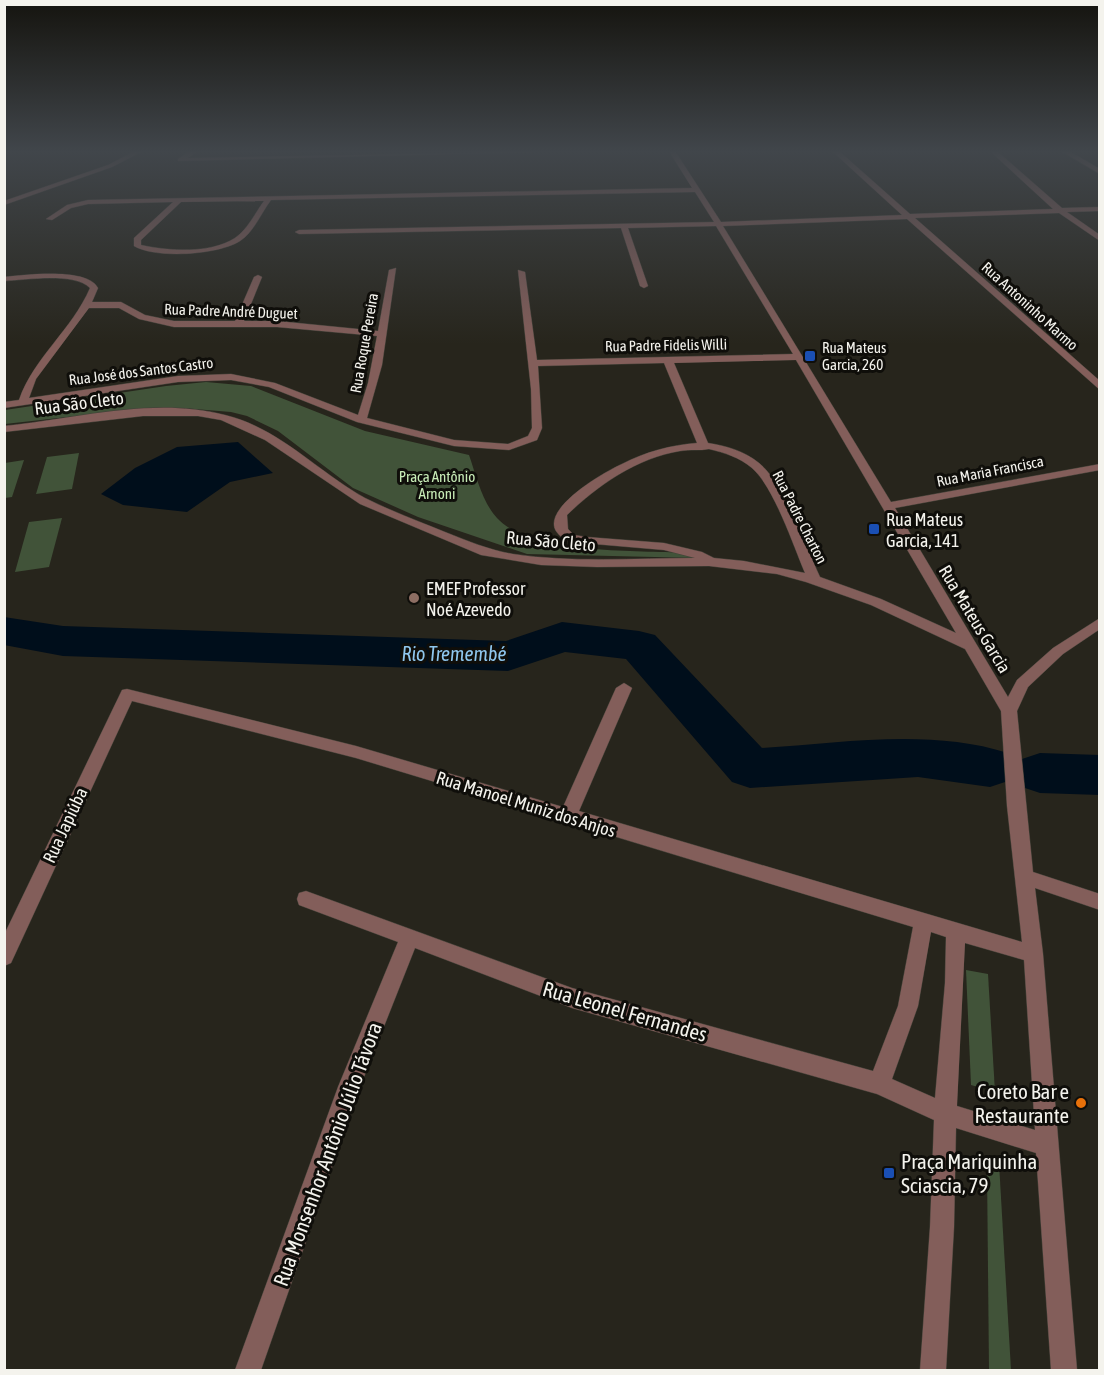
<svg xmlns="http://www.w3.org/2000/svg" width="1104" height="1375" viewBox="0 0 1104 1375" font-family="'Asap Condensed',sans-serif">
<style>
.green{fill:#415339}
.water{fill:#000e1b}
.lines{fill:none;stroke-linecap:round;stroke-linejoin:round}
.river{fill:#000e1b;fill-rule:evenodd}
.minor-casing{stroke:#444239;stroke-width:1}
.minor{fill:#835e5a;fill-rule:evenodd}
.transit-dot{fill:#1a4fb4;stroke:#0f0e0a;stroke-width:2}
.education-dot{fill:#8d6e63;stroke:#0f0e0a;stroke-width:2}
.food-dot{fill:#e8710a;stroke:#0f0e0a;stroke-width:2}
.labels{text-anchor:middle;dominant-baseline:central;stroke-width:6;stroke-linejoin:round;paint-order:stroke}
.far-street-label{font-size:15px;fill:#f4f3ed;stroke:#0f0e0a}
.far-poi-label{font-size:15px;fill:#f4f3ed;stroke:#0f0e0a;text-anchor:start}
.far-park-label{font-size:15px;fill:#c8ecb7;stroke:#0f0e0a}
.street-label{font-size:18px;fill:#f4f3ed;stroke:#0f0e0a}
.poi-label{font-size:18px;fill:#f4f3ed;stroke:#0f0e0a;text-anchor:start}
.water-label{font-size:20px;font-style:italic;fill:#8fc6ed;stroke:#0f0e0a}
.near-street-label{font-size:21px;fill:#f4f3ed;stroke:#0f0e0a}
.near-poi-label{font-size:21px;fill:#f4f3ed;stroke:#0f0e0a;text-anchor:end}
</style>
<rect width="100%" height="100%" fill="#27251c"/>
<g class="green">
<path d="M 206,382 L 251,386 L 365,431 L 469,455 C 476,475 482,502 497,518 C 530,555 641,550 689,553 L 697,558 L 527,554 L 418,517 L 353,488 L 278,431 L 247,416 L 231,412 L 182,408 L 148,408 L 5,424 L 5,410 L 166,386 Z"/>
<polygon points="79,453 72,489 36,494 47,457"/>
<polygon points="24,460 12,497 5,498 5,463"/>
<polygon points="62,518 49,567 15,572 29,522"/>
<polygon points="966,970 988,974 995,1092 971,1085"/>
<polygon points="990,1156 995,1158 999,1163 1011,1370 989,1370 987,1168"/>
</g>
<polygon class="water" points="238,442 273,473 230,482 187,512 123,505 101,494 135,468 177,447"/>
<g class="lines">
<g class="river">
<path d="M 4,617 L 63,626 L 506,641 L 562,622 L 639,631 L 655,635 L 762,748 C 842,743 930,728 1008,753 L 1015,767 L 1008,781 L 990,787 L 918,777 L 750,788 L 732,782 L 626,659 L 565,652 L 508,671 L 63,656 L 4,645 Z"/>
<polygon points="1040,753 1100,755 1100,795 1040,793 1022,787 1014,773 1022,759"/>
</g>
<g class="minor-casing">
<g id="minor">
<polygon points="135,151 143,151 112,167 4,205 4,201 108,165"/>
<polygon points="190,151 198,151 188,158 574,151 178,161 178,159"/>
<path d="M 669,151 L 675,151 L 721,222 L 902,215 L 832,151 L 839,151 L 910,214 L 1053,209 L 990,151 L 997,151 L 1062,208 L 1100,207 L 1100,211 L 1067,212 L 1100,235 L 1100,241 L 1059,213 L 915,218 L 1100,381 L 1100,390 L 907,219 L 723,226 L 891,502 L 1100,464 L 1100,470 L 895,508 L 1008,697 L 1017,680 L 1053,648 L 1100,618 L 1100,629 L 1063,654 L 1028,687 L 1017,711 L 1033,872 L 1100,894 L 1100,910 L 1035,888 L 1043,954 L 1077,1370 L 1051,1370 L 1036,1153 L 956,1128 L 954,1227 L 946,1370 L 920,1370 L 930,1227 L 934,1120 L 877,1094 L 572,1008 L 415,948 L 360,1087 L 261,1370 L 235,1370 L 338,1087 L 398,942 L 299,905 L 297,899 L 299,893 L 306,891 L 572,988 L 873,1071 L 898,1006 L 913,927 L 356,758 L 132,701 L 11,963 L 4,966 L 4,935 L 122,690 L 127,689 L 356,746 L 563,807 L 616,688 L 624,683 L 632,688 L 579,811 L 1022,942 L 1007,806 L 1001,711 L 965,649 L 871,605 L 806,582 L 777,574 L 709,566 L 597,567 L 541,565 L 481,555 L 360,504 L 265,440 L 221,420 L 198,416 L 143,416 L 4,432 L 4,426 C 76,419 154,396 225,415 C 279,428 318,472 365,498 C 391,511 418,521 445,532 C 468,541 489,550 513,554 C 573,563 634,558 695,558 L 664,550 L 571,542 C 565,540 560,537 556,531 C 542,508 604,472 622,464 C 645,452 671,445 697,443 L 664,363 L 538,366 L 542,428 L 537,440 L 509,450 L 454,446 L 357,422 L 269,387 L 231,380 L 178,382 L 4,408 L 4,402 L 19,400 C 34,357 72,330 90,288 C 74,272 26,280 4,281 L 4,277 C 25,275 87,267 98,288 L 92,302 L 121,302 L 145,315 L 174,321 L 235,321 L 254,277 L 258,275 L 262,277 L 244,321 L 277,321 L 378,331 L 389,270 L 396,268 L 382,365 L 367,418 L 454,440 L 508,444 L 528,436 L 532,428 L 531,389 L 518,270 L 525,272 L 537,360 L 793,354 L 716,226 L 628,228 L 648,286 L 644,288 L 640,286 L 621,228 L 299,234 L 295,232 L 299,230 L 714,222 L 695,192 L 271,200 C 261,213 254,232 240,241 C 218,255 156,259 134,246 L 134,238 L 173,202 L 88,204 L 71,208 L 52,220 L 46,219 L 67,205 L 88,200 L 692,188 ZM 264,201 C 255,213 248,229 235,238 C 210,254 169,251 141,245 L 141,240 L 181,202 ZM 89,308 L 119,308 L 139,319 L 174,327 L 277,327 L 377,336 L 368,383 L 358,415 L 275,383 L 231,374 L 178,376 L 29,398 L 36,379 ZM 796,360 L 956,633 L 881,599 L 820,577 C 806,547 785,484 759,463 C 744,451 727,446 708,443 L 674,363 ZM 709,449 C 725,453 739,457 752,468 C 774,487 793,545 805,573 L 744,561 L 714,558 L 702,552 L 664,543 L 587,537 L 574,535 L 568,529 L 567,515 C 598,485 637,458 680,451 C 690,449 700,451 709,449 ZM 931,932 L 946,937 L 945,983 L 935,1098 L 892,1079 L 918,1006 ZM 965,943 L 1024,960 L 1035,1130 L 957,1106 Z"/>
<polygon points="1061,151 1069,151 1100,169 1100,174"/>
</g>
</g>
<use href="#minor" class="minor"/>
</g>
<linearGradient id="sky" x2="0" y2="1"><stop stop-color="#15140f"/><stop offset="0.44" stop-color="#41464b"/><stop offset="1" stop-color="#41464b" stop-opacity="0"/></linearGradient>
<rect width="1104" height="344" fill="url(#sky)"/>
<g class="transit-dot">
<rect x="804" y="350" width="12" height="12" rx="3"/>
<rect x="868" y="523" width="12" height="12" rx="3"/>
<rect x="883" y="1167" width="12" height="12" rx="3"/>
</g>
<circle class="education-dot" cx="414" cy="598" r="6"/>
<circle class="food-dot" cx="1081" cy="1103" r="6"/>
<g class="labels">
<g class="far-street-label">
<text transform="translate(1030 306) rotate(42)">Rua Antoninho Marmo</text>
<text transform="translate(231 311) rotate(2)">Rua Padre André Duguet</text>
<text transform="translate(364 343) rotate(-80)">Rua Roque Pereira</text>
<text transform="translate(666 345) rotate(-1)">Rua Padre Fidelis Willi</text>
<text transform="translate(141 371) rotate(-7)">Rua José dos Santos Castro</text>
<text transform="translate(990 471) rotate(-11)">Rua Maria Francisca</text>
<text transform="translate(800 517) rotate(63)">Rua Padre Charton</text>
</g>
<g class="far-poi-label">
<text x="822" y="347">Rua Mateus<tspan x="822" dy="17">Garcia, 260</tspan></text>
</g>
<g class="far-park-label">
<text x="437" y="476">Praça Antônio<tspan x="437" dy="17">Arnoni</tspan></text>
</g>
<g class="street-label">
<text transform="translate(79 403) rotate(-7)">Rua São Cleto</text>
<text transform="translate(551 541) rotate(5)">Rua São Cleto</text>
<text transform="translate(975 619) rotate(59)">Rua Mateus Garcia</text>
<text transform="translate(526 804) rotate(17)">Rua Manoel Muniz dos Anjos</text>
<text transform="translate(65 825) rotate(-65)">Rua Japiúba</text>
</g>
<g class="poi-label">
<text x="886" y="519">Rua Mateus<tspan x="886" dy="21">Garcia, 141</tspan></text>
<text x="426" y="588">EMEF Professor<tspan x="426" dy="21">Noé Azevedo</tspan></text>
</g>
<g class="water-label">
<text x="454" y="653">Rio Tremembé</text>
</g>
<g class="near-street-label">
<text transform="translate(625 1011) rotate(16)">Rua Leonel Fernandes</text>
<text transform="translate(327 1154) rotate(-70)">Rua Monsenhor Antônio Júlio Távora</text>
</g>
<g class="near-poi-label">
<text x="1069" y="1091">Coreto Bar e<tspan x="1069" dy="24">Restaurante</tspan></text>
<text x="901" y="1161" text-anchor="start">Praça Mariquinha<tspan x="901" dy="24">Sciascia, 79</tspan></text>
</g>
</g>
<rect width="1104" height="1375" fill="none" stroke="#f4f3ed" stroke-width="12"/>
</svg>
